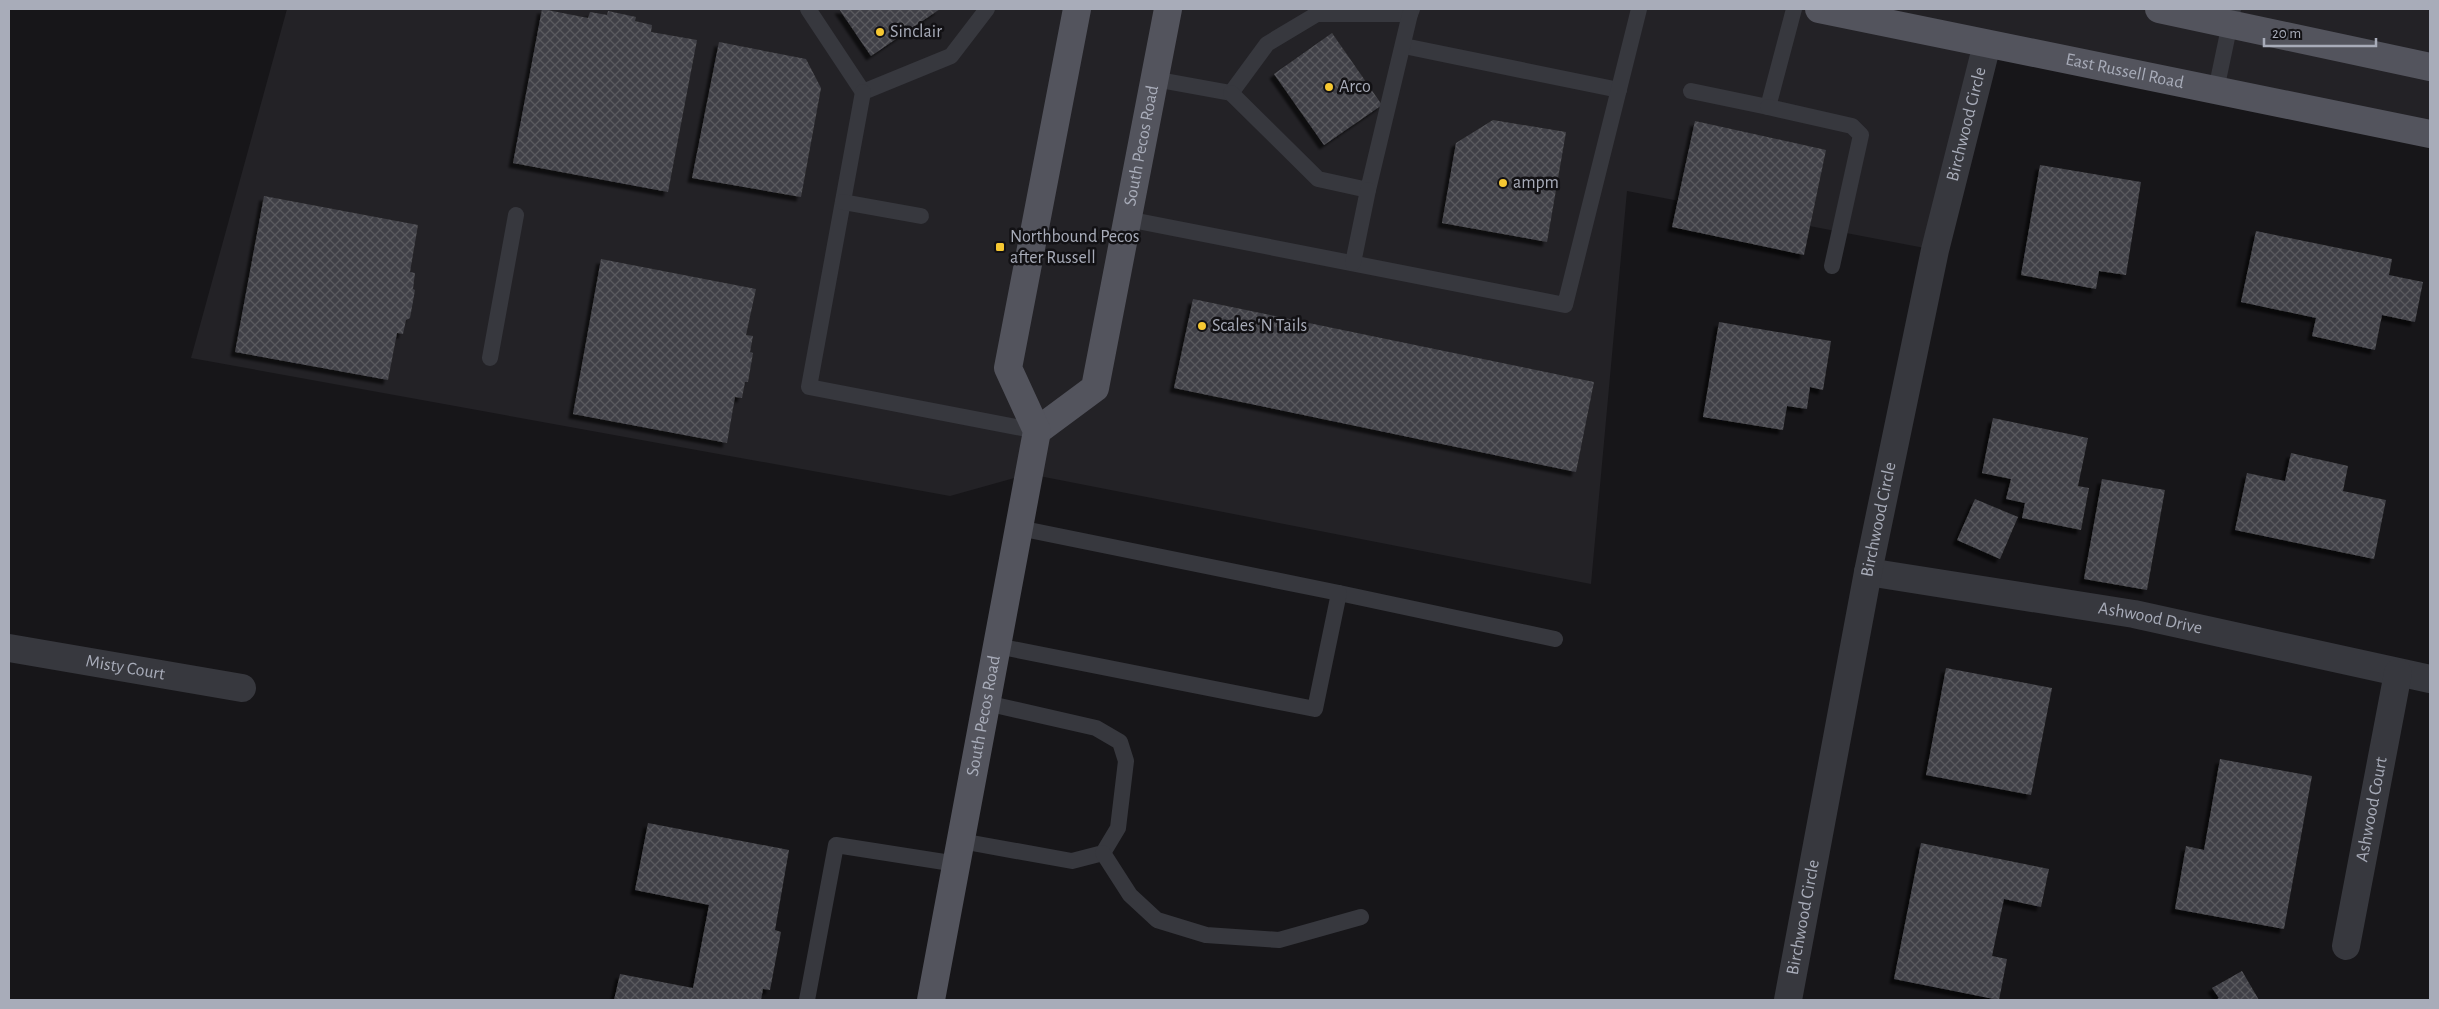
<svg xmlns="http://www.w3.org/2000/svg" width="2439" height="1009" viewBox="0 0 2439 1009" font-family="'Alegreya Sans',sans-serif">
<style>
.built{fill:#232226}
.building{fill:url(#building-cross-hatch);filter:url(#shadow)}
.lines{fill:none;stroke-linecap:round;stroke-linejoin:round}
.lane{stroke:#37383e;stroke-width:16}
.street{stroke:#37383e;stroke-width:28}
.primary{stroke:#53545d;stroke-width:28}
.poi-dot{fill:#f6c832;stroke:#121114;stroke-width:2}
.labels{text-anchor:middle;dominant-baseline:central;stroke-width:5;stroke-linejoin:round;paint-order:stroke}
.poi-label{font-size:18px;fill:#a8acb9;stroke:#121114;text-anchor:start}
.street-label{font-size:18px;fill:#a8acb9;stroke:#121114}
</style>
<defs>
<pattern id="building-cross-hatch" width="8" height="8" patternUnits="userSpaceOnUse" patternTransform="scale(1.25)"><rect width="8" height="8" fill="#414146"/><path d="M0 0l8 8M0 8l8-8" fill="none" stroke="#5a5a5f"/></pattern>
<filter id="shadow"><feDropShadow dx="-4.5" dy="4.5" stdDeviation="1" flood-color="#0009"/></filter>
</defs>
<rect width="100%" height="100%" fill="#171619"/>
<polygon class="built" points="287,9 2430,9 2430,134 1987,44 1935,250 1627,191 1591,584 1029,474 950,496 191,358"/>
<g class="building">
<polygon points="542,9 588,18 590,12 607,15 608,11 636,17 635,21 652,25 651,32 697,40 668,192 513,163"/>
<polygon points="839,9 940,9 871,56"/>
<polygon points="1332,33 1382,105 1324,145 1274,74"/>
<polygon points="719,42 806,59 821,88 801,197 692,178"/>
<polygon points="1493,120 1566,132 1547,242 1442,223 1456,143"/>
<polygon points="1695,121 1826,150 1804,255 1672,227"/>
<polygon points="2040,165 2141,182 2126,275 2099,271 2096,289 2021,275"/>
<polygon points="264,196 418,225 410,272 415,273 413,289 415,290 410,318 406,320 403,334 397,333 388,380 235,352"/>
<polygon points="2256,231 2392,259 2389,275 2423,282 2415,322 2382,315 2375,350 2312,336 2316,318 2241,302"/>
<polygon points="601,259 756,289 746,335 753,336 750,352 753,353 748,382 745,382 742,398 735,397 727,443 573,414"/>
<polygon points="1193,299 1594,382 1576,472 1174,388"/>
<polygon points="1719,322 1831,341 1823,390 1810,387 1807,409 1787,406 1783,430 1703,417"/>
<polygon points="1993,418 2088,438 2078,486 2089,488 2081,530 2022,518 2025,503 2006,499 2011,479 1982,473"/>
<polygon points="2291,453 2348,466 2343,491 2386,500 2374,559 2235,530 2247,473 2285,481"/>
<polygon points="2102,479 2165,490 2147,590 2084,579"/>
<polygon points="1975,499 2018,517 2000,559 1957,540"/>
<polygon points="1946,668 2052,688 2031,795 1926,775"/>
<polygon points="2220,759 2312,776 2284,929 2175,909 2186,846 2204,850"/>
<polygon points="648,823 789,850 775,930 781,932 770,990 763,989 761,1000 614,1000 620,974 693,988 709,905 635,890"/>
<polygon points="1921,843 2049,869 2041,907 2004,899 1992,956 2007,959 1999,1000 1894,979"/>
<polygon points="2242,971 2259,1000 2216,1000 2219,998 2212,988"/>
</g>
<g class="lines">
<g class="lane">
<polyline points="808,9 863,92 951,56 987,9"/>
<polyline points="1404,46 1619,90"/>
<polyline points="1154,79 1231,93 1267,44 1317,14 1410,14 1412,9"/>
<polyline points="2216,90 2233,9"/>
<polyline points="1691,91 1768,107 1794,9"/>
<polyline points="863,92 809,387 1037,431"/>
<polyline points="1231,93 1318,179 1368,190 1410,14"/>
<polyline points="1768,107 1852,126 1861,135 1832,266"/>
<polyline points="843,202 921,216"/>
<polyline points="1127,219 1565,305 1639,9"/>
<polyline points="1353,263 1368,190"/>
<polyline points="490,358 516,215"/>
<polyline points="1339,593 1555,639"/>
<polyline points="997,646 1315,709 1339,593 1019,528"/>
<polyline points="961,841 1072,861 1103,853 1118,828 1126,761 1120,742 1096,728 986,703"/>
<polyline points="1103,853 1130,895 1157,920 1206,935 1279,940 1361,917"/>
<polyline points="807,1000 836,845 957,864"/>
</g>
<g class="street">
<path id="s1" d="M 1868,572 L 2134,614 L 2430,679"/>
<path id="s2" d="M 9,648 L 242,688"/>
<path id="s3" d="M 2346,946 L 2398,673"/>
<path id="s4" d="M 1788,1000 L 1868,572 L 1935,250 L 1987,44"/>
</g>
<g class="primary">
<path id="s5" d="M 1819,9 L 2430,134"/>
<polyline points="2159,9 2430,67"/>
<path id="s6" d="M 1037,431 L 1095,388 L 1168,9"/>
<path id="s7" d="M 931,1000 L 1037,431 L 1008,368 L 1077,9"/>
</g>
</g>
<g class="poi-dot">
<circle cx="880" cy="32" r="5"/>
<circle cx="1329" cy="87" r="5"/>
<circle cx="1503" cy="183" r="5"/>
<rect x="995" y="242" width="10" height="10" rx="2.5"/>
<circle cx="1202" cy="326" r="5"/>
</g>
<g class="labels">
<g class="poi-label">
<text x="890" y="32">Sinclair</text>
<text x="1339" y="87">Arco</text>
<text x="1513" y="183">ampm</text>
<text x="1010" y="237">Northbound Pecos<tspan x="1010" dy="21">after Russell</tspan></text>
<text x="1212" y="326">Scales 'N Tails</text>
</g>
<g class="street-label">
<text stroke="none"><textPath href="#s5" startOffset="312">East Russell Road</textPath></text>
<text stroke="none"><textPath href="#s4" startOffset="894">Birchwood Circle</textPath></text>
<text stroke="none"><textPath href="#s6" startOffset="319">South Pecos Road</textPath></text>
<text stroke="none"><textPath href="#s4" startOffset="489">Birchwood Circle</textPath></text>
<text stroke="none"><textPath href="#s1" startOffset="286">Ashwood Drive</textPath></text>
<text stroke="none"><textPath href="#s2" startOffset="118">Misty Court</textPath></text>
<text stroke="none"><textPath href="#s7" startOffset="289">South Pecos Road</textPath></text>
<text stroke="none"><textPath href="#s3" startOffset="139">Ashwood Court</textPath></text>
<text stroke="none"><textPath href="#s4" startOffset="84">Birchwood Circle</textPath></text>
</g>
</g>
<rect width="2439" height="1009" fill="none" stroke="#a8acb9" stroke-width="20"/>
<path d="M2264 38v8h112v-8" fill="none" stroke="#a8acb9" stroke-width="2.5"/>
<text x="2272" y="38" font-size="15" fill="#a8acb9" stroke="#121114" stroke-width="4" paint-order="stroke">20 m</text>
</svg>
